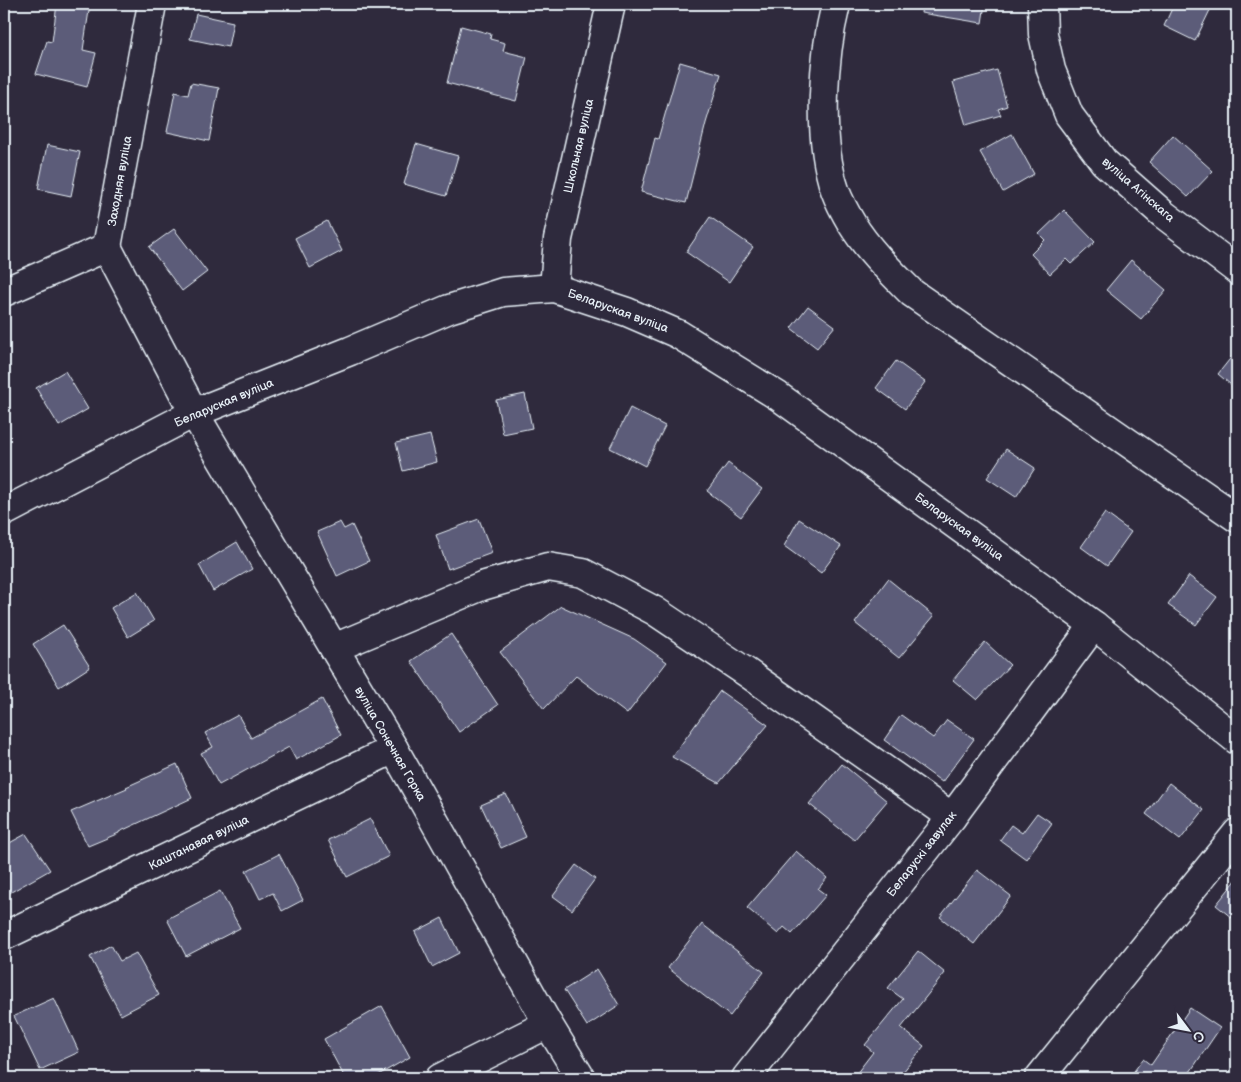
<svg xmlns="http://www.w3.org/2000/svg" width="1241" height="1082" viewBox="0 0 1241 1082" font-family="'Balsamiq Sans',sans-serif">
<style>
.building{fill:#5c5b79;stroke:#e8f1f8}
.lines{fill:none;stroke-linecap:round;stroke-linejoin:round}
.minor-casing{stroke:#e8f1f8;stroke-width:31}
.minor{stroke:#2f2a3d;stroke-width:28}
.labels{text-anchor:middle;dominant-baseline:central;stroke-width:4;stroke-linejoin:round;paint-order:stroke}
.street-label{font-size:12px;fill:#e8f1f8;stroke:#2f2a3d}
</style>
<rect width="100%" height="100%" fill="#2f2a3d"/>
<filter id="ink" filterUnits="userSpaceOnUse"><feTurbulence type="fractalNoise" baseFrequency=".02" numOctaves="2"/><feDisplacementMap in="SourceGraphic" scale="10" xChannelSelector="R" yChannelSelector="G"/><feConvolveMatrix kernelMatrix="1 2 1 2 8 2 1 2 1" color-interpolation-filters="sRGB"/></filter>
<g filter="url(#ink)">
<g class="building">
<polygon points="57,4 90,4 83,50 96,53 87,87 36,74 47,41 52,42"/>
<polygon points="922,4 985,4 982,23 921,13"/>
<polygon points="1174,4 1213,4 1195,41 1164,26"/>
<polygon points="196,14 233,22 228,47 190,39"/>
<polygon points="461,26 491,34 490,39 505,43 503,51 527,57 516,101 447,83"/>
<polygon points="680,62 721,74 706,123 686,203 641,192 655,138 658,139"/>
<polygon points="997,70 1007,106 998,109 1001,115 966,125 953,82"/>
<polygon points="191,83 219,88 209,141 167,132 175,92 188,95"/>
<polygon points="1012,134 1034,174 1003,192 980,152"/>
<polygon points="1173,135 1213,171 1188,197 1149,162"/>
<polygon points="416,144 458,156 446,196 404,184"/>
<polygon points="47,145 80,152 71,196 38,189"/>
<polygon points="1064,210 1095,242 1071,264 1066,259 1050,274 1031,254 1045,240 1039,234"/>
<polygon points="710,217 753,247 729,282 686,252"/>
<polygon points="327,221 342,251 310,268 295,238"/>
<polygon points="174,229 207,272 182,291 149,247"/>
<polygon points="1131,260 1166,290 1141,319 1106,290"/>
<polygon points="808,306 835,326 817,348 791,328"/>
<polygon points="1237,350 1237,390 1218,374"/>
<polygon points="896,361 925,382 905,409 876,388"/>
<polygon points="65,371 88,409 59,426 36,388"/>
<polygon points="525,394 532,428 503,434 496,400"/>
<polygon points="630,408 665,426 645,466 610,448"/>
<polygon points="430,435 437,462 403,471 396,443"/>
<polygon points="1006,449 1035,468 1016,497 987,478"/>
<polygon points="728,463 762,489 741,517 707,491"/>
<polygon points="1105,513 1131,532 1107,566 1081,547"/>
<polygon points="479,519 492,553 448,569 436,535"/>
<polygon points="799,519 841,546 821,573 784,546"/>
<polygon points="340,522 344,529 352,525 369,561 337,576 317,532"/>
<polygon points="237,542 252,569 213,591 199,565"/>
<polygon points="1189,576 1217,597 1196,625 1168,605"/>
<polygon points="888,579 934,616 899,658 855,623"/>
<polygon points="137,592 154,621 128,637 111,608"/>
<polygon points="561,606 634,639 667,662 627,714 576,676 544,709 500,652"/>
<polygon points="63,625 90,667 59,687 33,644"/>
<polygon points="451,634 498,705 459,732 411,661"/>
<polygon points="985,642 1010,665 977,700 953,680"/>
<polygon points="720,691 768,725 719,783 672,757"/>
<polygon points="322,699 341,735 296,760 289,747 219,785 201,753 213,747 205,733 238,715 251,738"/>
<polygon points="901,715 933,738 947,720 974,739 942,782 884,740"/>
<polygon points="177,764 192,798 119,832 119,833 88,846 71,812 127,788 126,787"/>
<polygon points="842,764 887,801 854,840 809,804"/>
<polygon points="1169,783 1204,810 1180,840 1146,814"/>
<polygon points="506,794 526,837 501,848 481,805"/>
<polygon points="1037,813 1052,823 1026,859 1000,840 1011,825 1022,833"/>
<polygon points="370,819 389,856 347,877 328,840"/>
<polygon points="26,834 50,870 4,896 4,846"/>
<polygon points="796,851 827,878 818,889 826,895 792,934 784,927 778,934 747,908"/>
<polygon points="279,854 303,900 282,911 273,893 260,899 246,871"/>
<polygon points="576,865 595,879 572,910 553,896"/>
<polygon points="977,870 1011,896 974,944 940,917"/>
<polygon points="1237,879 1237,922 1216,905"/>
<polygon points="220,891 240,928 186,956 167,919"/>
<polygon points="442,918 459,953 432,967 415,932"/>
<polygon points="702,924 764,972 730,1016 668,968"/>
<polygon points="111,945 120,961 136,953 159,995 121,1015 90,957"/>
<polygon points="918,951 945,973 901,1028 924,1046 898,1078 853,1078 873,1052 865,1045 903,999 888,988"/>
<polygon points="597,969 619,1005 587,1026 564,990"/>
<polygon points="54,998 79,1052 40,1070 14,1016"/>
<polygon points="382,1006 410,1057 373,1078 345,1078 324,1039"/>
<polygon points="1190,1008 1220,1028 1186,1078 1129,1078 1143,1059 1151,1065"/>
</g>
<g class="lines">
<g class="minor-casing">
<g id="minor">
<path d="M 836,4 C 823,56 817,138 835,190 C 839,201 846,214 852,224 C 868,250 891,272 912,293 L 1237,518"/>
<polyline points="1042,4 1043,34 1051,70 1069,115 1104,162 1163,214 1237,270"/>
<polyline points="107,247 194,413 394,749 548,1024 581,1078"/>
<polyline points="554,288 558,239 611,4"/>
<polyline points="4,292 107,247 152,4"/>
<polyline points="4,512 194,413 350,351 449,309 503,292 554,288 627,312 678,334 778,396 1094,625 1237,740"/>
<polyline points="334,648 482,586 548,567 583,573 655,611 746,672 952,817"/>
<polyline points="4,936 394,749"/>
<polyline points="440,1078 548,1024"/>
<polyline points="746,1078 952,817 1094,625"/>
<polyline points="1039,1078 1237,833"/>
</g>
</g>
<use href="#minor" class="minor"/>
</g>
</g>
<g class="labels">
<g class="street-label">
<text transform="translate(579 146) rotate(-77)">Школьная вуліца</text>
<text transform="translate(120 181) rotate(-80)">Заходняя вуліца</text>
<text transform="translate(1138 190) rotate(41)">вуліца Агінскага</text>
<text transform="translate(618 311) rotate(20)">Беларуская вуліца</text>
<text transform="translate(224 403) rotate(-23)">Беларуская вуліца</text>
<text transform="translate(959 527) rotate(36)">Беларуская вуліца</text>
<text transform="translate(390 744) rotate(60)">вуліца Сонечная Горка</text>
<text transform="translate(199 843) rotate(-26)">Каштанавая вуліца</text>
<text transform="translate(922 854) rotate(-52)">Беларускі завулак</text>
</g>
</g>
<rect width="1241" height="1082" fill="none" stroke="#2f2a3d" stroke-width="20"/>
<rect x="10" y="10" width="1221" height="1062" fill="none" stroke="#e8f1f8" stroke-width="2" filter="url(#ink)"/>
<g transform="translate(1188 1030) rotate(122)" stroke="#2f2a3d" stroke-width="4" paint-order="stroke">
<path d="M0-4L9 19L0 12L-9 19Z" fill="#e8f1f8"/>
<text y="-8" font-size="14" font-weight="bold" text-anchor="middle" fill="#e8f1f8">С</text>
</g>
</svg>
